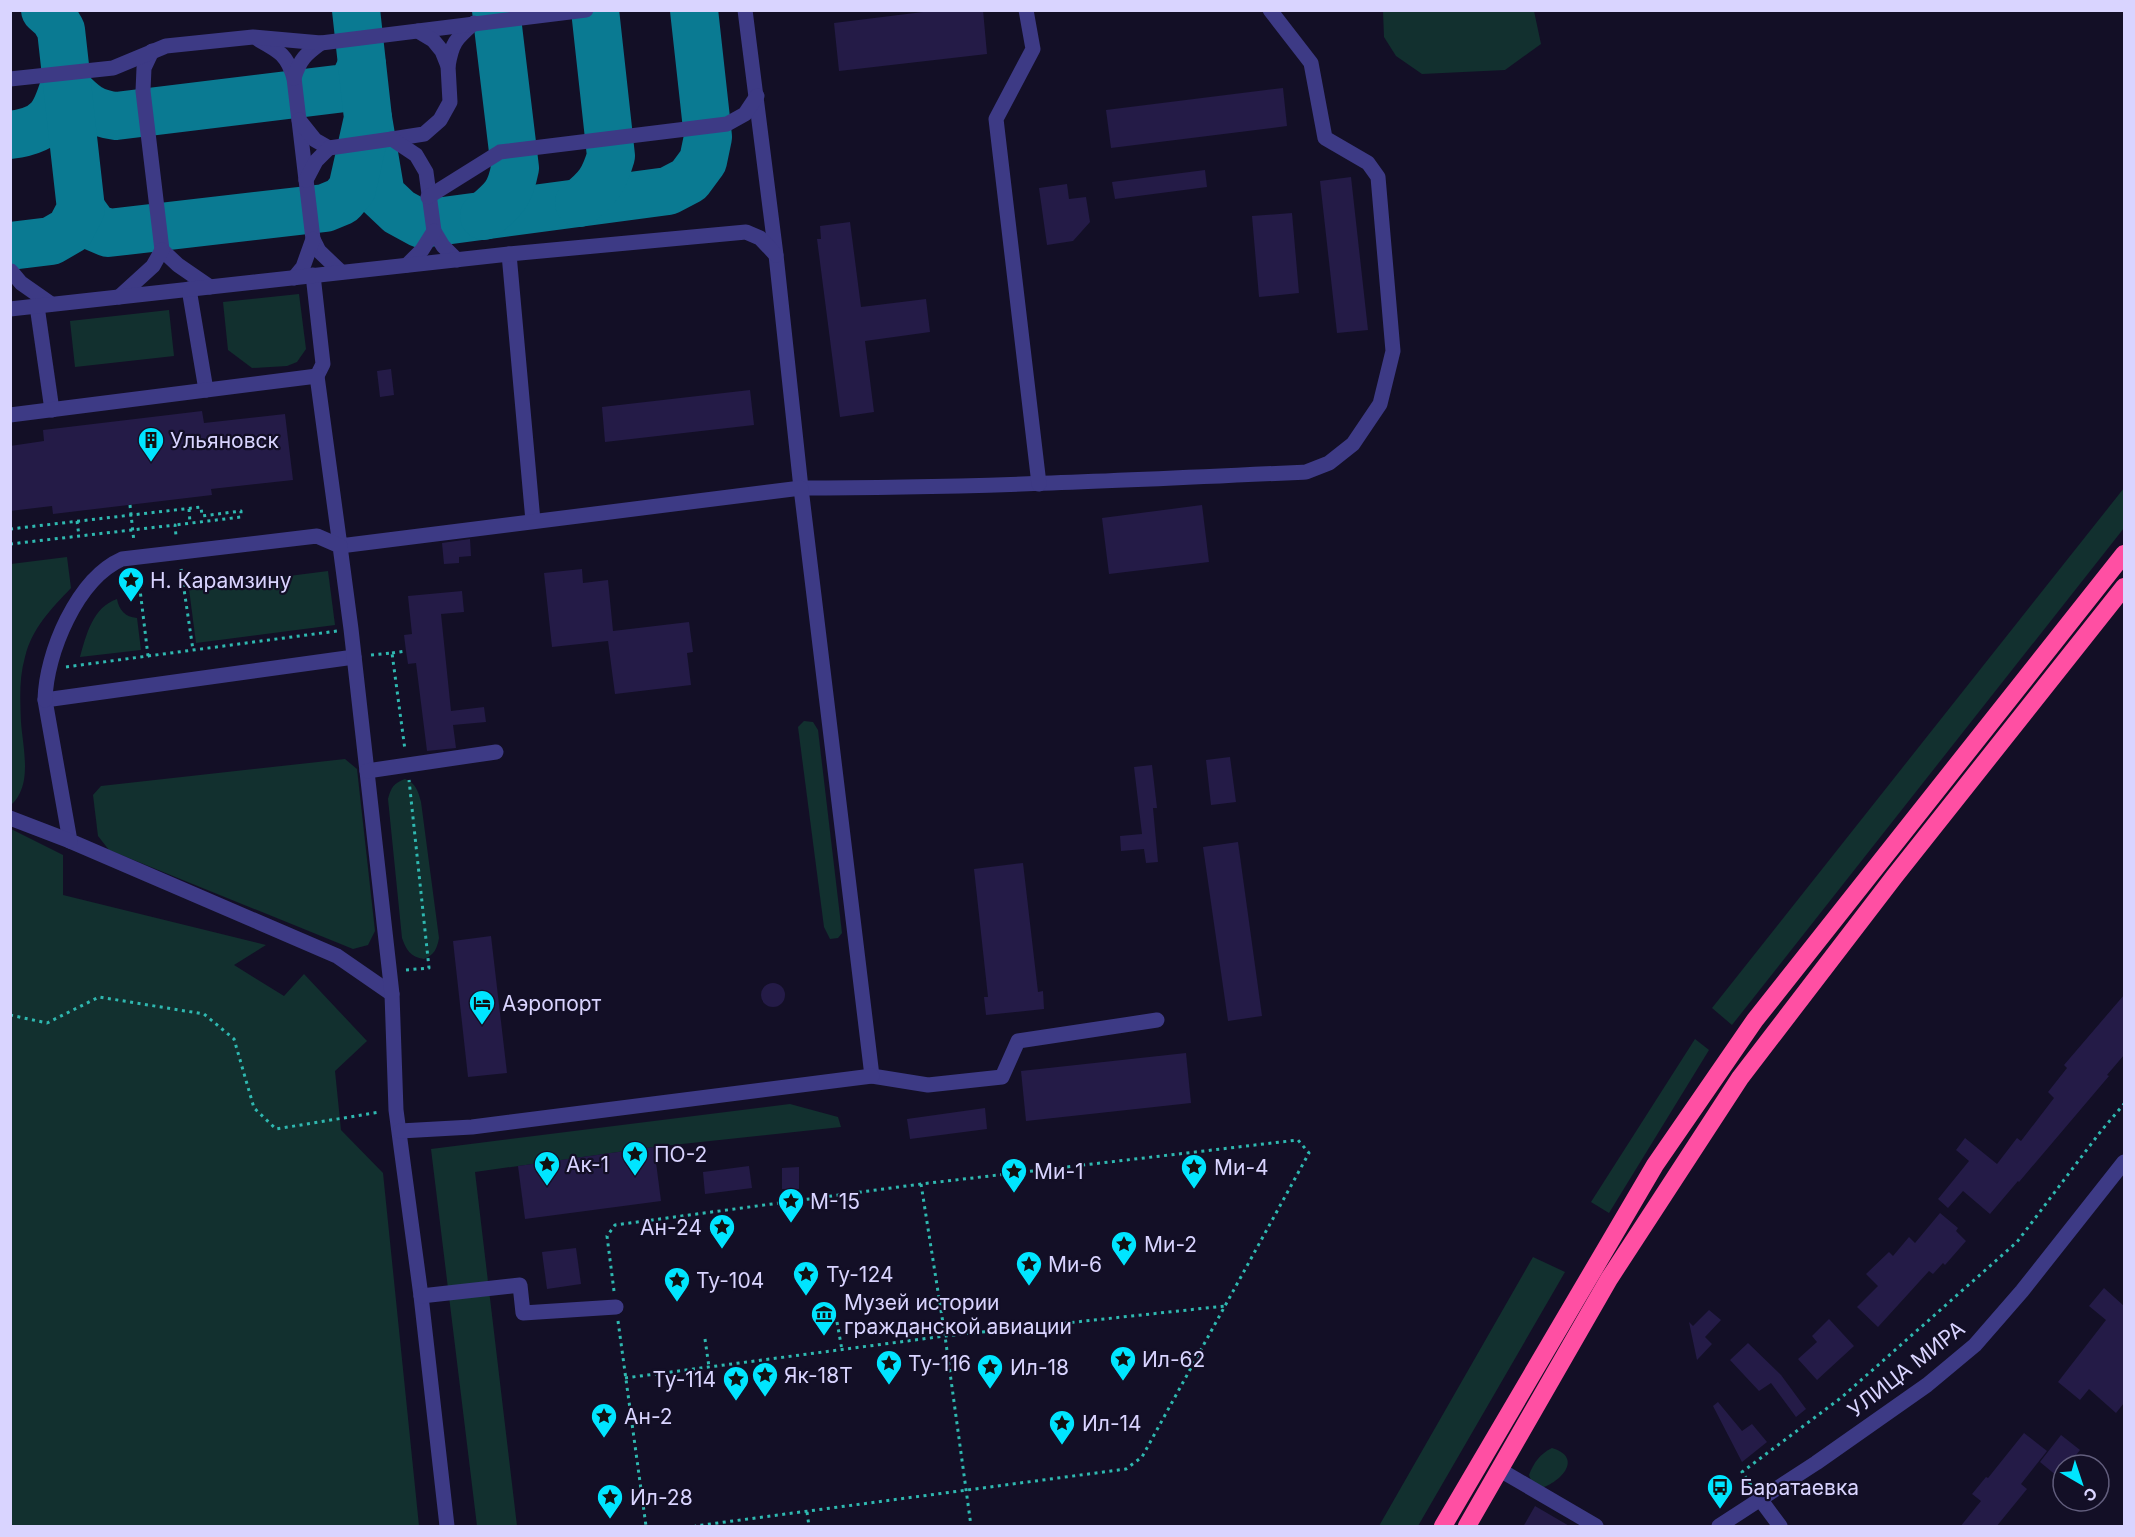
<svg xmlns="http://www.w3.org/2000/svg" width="2135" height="1537" viewBox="0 0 2135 1537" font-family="Inter,sans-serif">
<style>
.green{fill:#12302f}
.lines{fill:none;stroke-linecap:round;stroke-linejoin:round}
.taxiway{stroke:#0a7a92;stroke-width:48}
.building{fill:#241b47}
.path{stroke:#2fb8b0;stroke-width:3;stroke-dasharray:3 4.5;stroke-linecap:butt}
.minor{stroke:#3d3a85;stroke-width:15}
.highway{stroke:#ff4fa3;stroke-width:18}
.labels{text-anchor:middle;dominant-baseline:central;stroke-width:4.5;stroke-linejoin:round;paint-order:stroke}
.poi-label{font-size:21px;fill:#d9d4ff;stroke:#130f26;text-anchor:start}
.street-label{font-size:21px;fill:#d9d4ff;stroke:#130f26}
</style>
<rect width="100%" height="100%" fill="#130f26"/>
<g class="green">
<polygon points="1383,11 1534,11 1541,44 1505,70 1422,74 1396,56 1384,37"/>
<polygon points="299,294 306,349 297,362 287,366 252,368 228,350 223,302"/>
<polygon points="169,310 174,356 75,367 70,321"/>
<polygon points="2124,488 2124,528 1732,1025 1712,1008"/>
<path d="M 67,557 L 71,588 C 51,609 32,628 25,657 C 19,678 20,700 21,722 C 23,749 33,785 11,805 L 11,564 Z"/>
<polygon points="328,571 335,625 196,643 189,589"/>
<path d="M 117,599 C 119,610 125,617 137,618 L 141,650 L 80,657 C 86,635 93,607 117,599 Z"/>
<polygon points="804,721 813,722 818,730 842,933 838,938 830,939 824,927 798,727"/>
<polygon points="345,759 357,769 375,931 368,945 353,949 109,850 98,836 93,795 101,786"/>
<path d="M 405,779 C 416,783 418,791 421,802 L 439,938 C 437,949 434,955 424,959 C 410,957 406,949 402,938 L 388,799 C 391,787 394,783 405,779 Z"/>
<polygon points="11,829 63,855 63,895 266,945 234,965 284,996 304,974 367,1041 335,1071 341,1130 383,1173 419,1526 11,1526"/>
<polygon points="1695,1039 1709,1050 1609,1213 1591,1202"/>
<polygon points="790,1104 838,1117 841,1127 654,1147 475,1172 517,1526 477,1526 431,1149"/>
<polygon points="1533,1257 1565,1272 1418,1526 1379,1526"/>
<path d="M 1552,1448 C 1585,1458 1559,1484 1538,1489 L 1532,1483 L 1529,1475 C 1534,1462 1540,1454 1552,1448 Z"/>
</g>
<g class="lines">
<g class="taxiway">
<path d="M 68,89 C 84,106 93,113 116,116 L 345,88 L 355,80 L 362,65"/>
<polyline points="368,118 381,195 399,212 421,224 668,191 689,180 703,161 708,137 694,10"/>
<path d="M 10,135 C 52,130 56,113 67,77"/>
<path d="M 579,203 C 598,188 604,180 611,156 L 595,10"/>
<polyline points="81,209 94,227 108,233 325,208 342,201 352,189 368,118 356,10"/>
<path d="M 484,216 C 504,199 510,194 515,168 L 496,10"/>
<polyline points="10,246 51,241 70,230 81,209 61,30 54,18 45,10"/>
</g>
</g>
<g class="building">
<polygon points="939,10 983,10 987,54 839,71 834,23"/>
<polygon points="1283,88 1287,126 1111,148 1106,110"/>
<polygon points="1205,170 1207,187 1115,199 1112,182"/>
<polygon points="1351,177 1368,330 1337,333 1320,181"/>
<polygon points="1067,184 1069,199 1086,197 1090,222 1073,241 1047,245 1039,188"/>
<polygon points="1292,213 1299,293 1259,297 1252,216"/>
<polygon points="850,222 861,307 926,299 930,332 865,341 874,412 840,417 817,239 821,239 820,226"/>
<polygon points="391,369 394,395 380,397 377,371"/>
<polygon points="750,390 754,425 605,442 602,407"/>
<polygon points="202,411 204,423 285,414 293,480 211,489 212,495 53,514 52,506 10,511 10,446 44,441 43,430"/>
<polygon points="1202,505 1209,562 1109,574 1102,518"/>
<polygon points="470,539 471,556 459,557 459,563 444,564 442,543"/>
<polygon points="582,569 583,583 608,580 613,631 689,622 693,652 687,653 691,685 615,694 608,641 552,647 544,573"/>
<polygon points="462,591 464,612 441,614 451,711 484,707 486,722 453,725 456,748 427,751 416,663 408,664 406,651 404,635 412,634 408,596"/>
<polygon points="1230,757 1236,802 1211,805 1206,760"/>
<polygon points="1152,765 1157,808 1153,808 1158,862 1146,863 1144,849 1121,851 1120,836 1142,834 1134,767"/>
<polygon points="1238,842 1262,1016 1228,1021 1203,847"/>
<polygon points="1023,863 1038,992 1043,991 1044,1009 986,1015 984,997 988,997 974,869"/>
<polygon points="491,936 507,1073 468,1077 453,941"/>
<circle cx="773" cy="995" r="12"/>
<polygon points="2124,995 2124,1055 2107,1075 2109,1076 2019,1182 2018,1181 1990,1214 1963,1191 1948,1208 1938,1199 1969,1161 1956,1150 1965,1138 1997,1164 2017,1138 2021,1141 2054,1098 2048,1092 2067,1068 2064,1065"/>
<polygon points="1186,1053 1191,1103 1026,1121 1021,1071"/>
<polygon points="985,1108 987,1129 910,1139 907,1119"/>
<polygon points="654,1147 661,1201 525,1219 518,1166"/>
<polygon points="749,1166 752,1188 705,1194 703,1172"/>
<polygon points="799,1167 799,1189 782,1189 782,1168"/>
<polygon points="1940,1213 1958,1228 1956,1231 1966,1241 1945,1265 1943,1263 1933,1274 1929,1271 1878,1327 1857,1307 1878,1286 1866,1274 1889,1252 1893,1256 1909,1237 1915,1243"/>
<polygon points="576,1248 581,1284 547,1289 542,1252"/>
<polygon points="2104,1288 2124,1306 2124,1403 2116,1413 2089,1389 2080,1400 2058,1382 2106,1320 2089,1306"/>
<polygon points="1709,1310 1721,1320 1705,1337 1712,1344 1697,1360 1689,1322 1693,1326"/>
<polygon points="1829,1319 1854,1346 1817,1380 1798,1359 1817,1342 1812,1336"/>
<polygon points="1748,1343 1781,1375 1806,1409 1796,1417 1771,1383 1759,1391 1730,1360"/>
<polygon points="1718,1402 1742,1431 1752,1424 1767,1442 1742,1462 1713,1406"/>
<polygon points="2024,1433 2047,1451 2021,1484 2027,1489 1996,1527 1960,1527 1981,1501 1972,1494 1986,1477 1988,1478"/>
<polygon points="2061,1435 2080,1450 2068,1465 2063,1465 2063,1481 2040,1462"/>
<polygon points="1535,1506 1571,1527 1523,1527"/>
</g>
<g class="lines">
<g class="path">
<polyline points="130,505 134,542"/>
<polyline points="189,509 190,523"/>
<polyline points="77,521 79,536"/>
<polyline points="10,529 201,507 202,516 241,511 241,517 175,525"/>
<polyline points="10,544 175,525 176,536"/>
<polyline points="181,569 193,650"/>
<polyline points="392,653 406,651"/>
<polyline points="371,655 392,653 405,750"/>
<polyline points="148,656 337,631"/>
<polyline points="66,667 148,656 138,573"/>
<polyline points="406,970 429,968 409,780"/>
<polyline points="10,1015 47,1023 99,997 204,1014 234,1039 254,1108 276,1129 380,1112"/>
<polyline points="921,1184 945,1336 971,1526"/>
<polyline points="614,1291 607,1236 615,1225 921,1184 1298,1140 1309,1153 1142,1457 1126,1469 695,1526"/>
<polyline points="618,1321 646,1526"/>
<polyline points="837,1322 842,1350"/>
<polyline points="705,1339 709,1367"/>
<polyline points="625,1378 945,1336 1225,1306"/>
<polyline points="1751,1485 1742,1472 1842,1397 2017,1242 2101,1131 2124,1104"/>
<polyline points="807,1512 809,1526"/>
</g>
<g class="minor">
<path d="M 745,10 L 776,255 L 801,488 C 969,488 1137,480 1306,472 L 1329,463 L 1353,444 L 1380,404 L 1393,351 L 1378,177 L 1368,163 L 1325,138 L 1311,63 L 1270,10"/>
<polyline points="1026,10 1033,49 996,119 1039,484"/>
<path d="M 259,40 C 279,51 287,55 294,78 L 313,239 L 319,251 L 341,272"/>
<polyline points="152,51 144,68 143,91 162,250 178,265 210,287"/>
<path d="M 448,66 C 452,42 456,39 474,23"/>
<path d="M 294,78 C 300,59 306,54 321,43"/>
<polyline points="10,79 113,68 166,46 253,37 321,43 586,10"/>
<polyline points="299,120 315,140 329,148"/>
<polyline points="392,139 424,134 440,120 450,102 448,66 442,51 433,40 418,31"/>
<polyline points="306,180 316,161 329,148 392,139 416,155 426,172 434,231 443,246 457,260"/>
<polyline points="428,197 500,152 727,124 745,114 757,96"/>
<polyline points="509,254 533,521"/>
<polyline points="407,265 422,250 434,231"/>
<polyline points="11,271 21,283 51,304"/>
<polyline points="313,275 323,364 317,376"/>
<polyline points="294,278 303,267 313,239"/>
<polyline points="189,289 206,390"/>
<polyline points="119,297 153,266 162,250"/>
<polyline points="37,306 52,410"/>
<polyline points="10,309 509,254 746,232 760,238 776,255"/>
<polyline points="10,415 317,376 340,546 801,488 872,1076 928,1085 1002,1077 1018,1041 1157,1020"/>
<polyline points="354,657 45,700 70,841 337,956 392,994"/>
<path d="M 45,700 C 46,653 77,579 122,559 L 317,536 L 340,546 L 351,629 L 392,994 L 396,1110 L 421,1296 L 447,1526"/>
<polyline points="367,771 496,752"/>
<polyline points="10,818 70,841"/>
<polyline points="400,1131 472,1127 872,1076"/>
<polyline points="421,1296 520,1285 523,1313 616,1307"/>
<polyline points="1500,1470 1596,1526"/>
<polyline points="1760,1499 1780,1526"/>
<polyline points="1719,1526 1816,1463 1927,1385 1975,1345 2022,1291 2124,1162"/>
</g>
<g class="highway">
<polyline points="1443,1526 1655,1165 1755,1020 2124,554"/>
<polyline points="1467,1526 1609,1279 1740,1078 1894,877 2124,587"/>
</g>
</g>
<defs>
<g id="building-pin" transform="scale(1.35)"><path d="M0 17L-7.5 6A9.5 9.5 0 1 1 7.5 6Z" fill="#00e5ff" stroke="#130f26"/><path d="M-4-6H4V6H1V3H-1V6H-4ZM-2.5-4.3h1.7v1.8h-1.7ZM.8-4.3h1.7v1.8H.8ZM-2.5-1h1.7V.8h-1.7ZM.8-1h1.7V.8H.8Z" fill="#111"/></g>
<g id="sight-pin" transform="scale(1.35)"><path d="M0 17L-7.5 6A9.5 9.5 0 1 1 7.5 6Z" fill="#00e5ff" stroke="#130f26"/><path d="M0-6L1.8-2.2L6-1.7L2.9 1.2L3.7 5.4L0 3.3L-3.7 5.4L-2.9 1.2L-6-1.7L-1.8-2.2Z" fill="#111"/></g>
<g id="hotel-pin" transform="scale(1.35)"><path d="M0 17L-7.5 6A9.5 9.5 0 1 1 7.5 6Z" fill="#00e5ff" stroke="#130f26"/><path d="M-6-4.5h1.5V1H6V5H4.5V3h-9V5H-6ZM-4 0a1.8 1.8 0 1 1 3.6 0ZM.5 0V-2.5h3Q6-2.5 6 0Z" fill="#111"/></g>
<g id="museum-pin" transform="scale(1.35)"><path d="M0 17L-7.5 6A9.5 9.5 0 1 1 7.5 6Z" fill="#00e5ff" stroke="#130f26"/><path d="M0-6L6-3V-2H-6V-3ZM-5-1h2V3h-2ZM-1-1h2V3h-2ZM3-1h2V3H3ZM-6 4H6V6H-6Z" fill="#111"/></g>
<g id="bus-pin" transform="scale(1.35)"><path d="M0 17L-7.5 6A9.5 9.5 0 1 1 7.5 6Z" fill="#00e5ff" stroke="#130f26"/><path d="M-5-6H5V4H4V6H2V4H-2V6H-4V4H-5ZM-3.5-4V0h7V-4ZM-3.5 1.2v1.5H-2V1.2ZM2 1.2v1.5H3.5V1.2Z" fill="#111"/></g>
</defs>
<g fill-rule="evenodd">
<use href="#building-pin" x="151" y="440"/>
<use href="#sight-pin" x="131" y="580"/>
<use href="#hotel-pin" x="482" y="1003"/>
<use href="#sight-pin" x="635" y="1154"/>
<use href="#sight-pin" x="547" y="1164"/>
<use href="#sight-pin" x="1194" y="1167"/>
<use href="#sight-pin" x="1014" y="1171"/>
<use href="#sight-pin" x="791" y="1201"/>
<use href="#sight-pin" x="722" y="1227"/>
<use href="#sight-pin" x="1124" y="1244"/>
<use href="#sight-pin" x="1029" y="1264"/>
<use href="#sight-pin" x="806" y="1274"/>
<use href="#sight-pin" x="677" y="1280"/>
<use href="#museum-pin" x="824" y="1314"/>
<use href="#sight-pin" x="1123" y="1359"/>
<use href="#sight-pin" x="889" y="1363"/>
<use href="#sight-pin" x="990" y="1367"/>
<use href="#sight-pin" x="765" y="1375"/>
<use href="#sight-pin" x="736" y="1379"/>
<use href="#sight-pin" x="604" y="1416"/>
<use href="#sight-pin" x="1062" y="1423"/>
<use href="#bus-pin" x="1720" y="1487"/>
<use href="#sight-pin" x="610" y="1497"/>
</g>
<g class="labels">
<g class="poi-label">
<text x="170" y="440">Ульяновск</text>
<text x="150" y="580">Н. Карамзину</text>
<text x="502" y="1003">Аэропорт</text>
<text x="654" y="1154">ПО-2</text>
<text x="566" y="1164">Ак-1</text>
<text x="1214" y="1167">Ми-4</text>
<text x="1034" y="1171">Ми-1</text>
<text x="810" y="1201">М-15</text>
<text x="702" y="1227" text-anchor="end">Ан-24</text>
<text x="1144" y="1244">Ми-2</text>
<text x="1048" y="1264">Ми-6</text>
<text x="826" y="1274">Ту-124</text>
<text x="696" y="1280">Ту-104</text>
<text x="844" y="1302">Музей истории<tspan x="844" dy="24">гражданской авиации</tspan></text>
<text x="1142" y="1359">Ил-62</text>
<text x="908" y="1363">Ту-116</text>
<text x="1010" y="1367">Ил-18</text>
<text x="784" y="1375">Як-18Т</text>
<text x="716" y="1379" text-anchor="end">Ту-114</text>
<text x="624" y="1416">Ан-2</text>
<text x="1082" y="1423">Ил-14</text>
<text x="1740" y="1487">Баратаевка</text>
<text x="630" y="1497">Ил-28</text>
</g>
<g class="street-label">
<text transform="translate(1906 1369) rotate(-38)">УЛИЦА МИРА</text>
</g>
</g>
<rect width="2135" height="1537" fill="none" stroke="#d9d4ff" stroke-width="24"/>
<g transform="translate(2081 1483) rotate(141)"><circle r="28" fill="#130f26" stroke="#625e7d" stroke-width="1.5"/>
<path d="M0-4.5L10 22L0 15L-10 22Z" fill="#00e5ff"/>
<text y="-9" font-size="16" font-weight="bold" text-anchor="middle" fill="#d9d4ff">С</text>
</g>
</svg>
